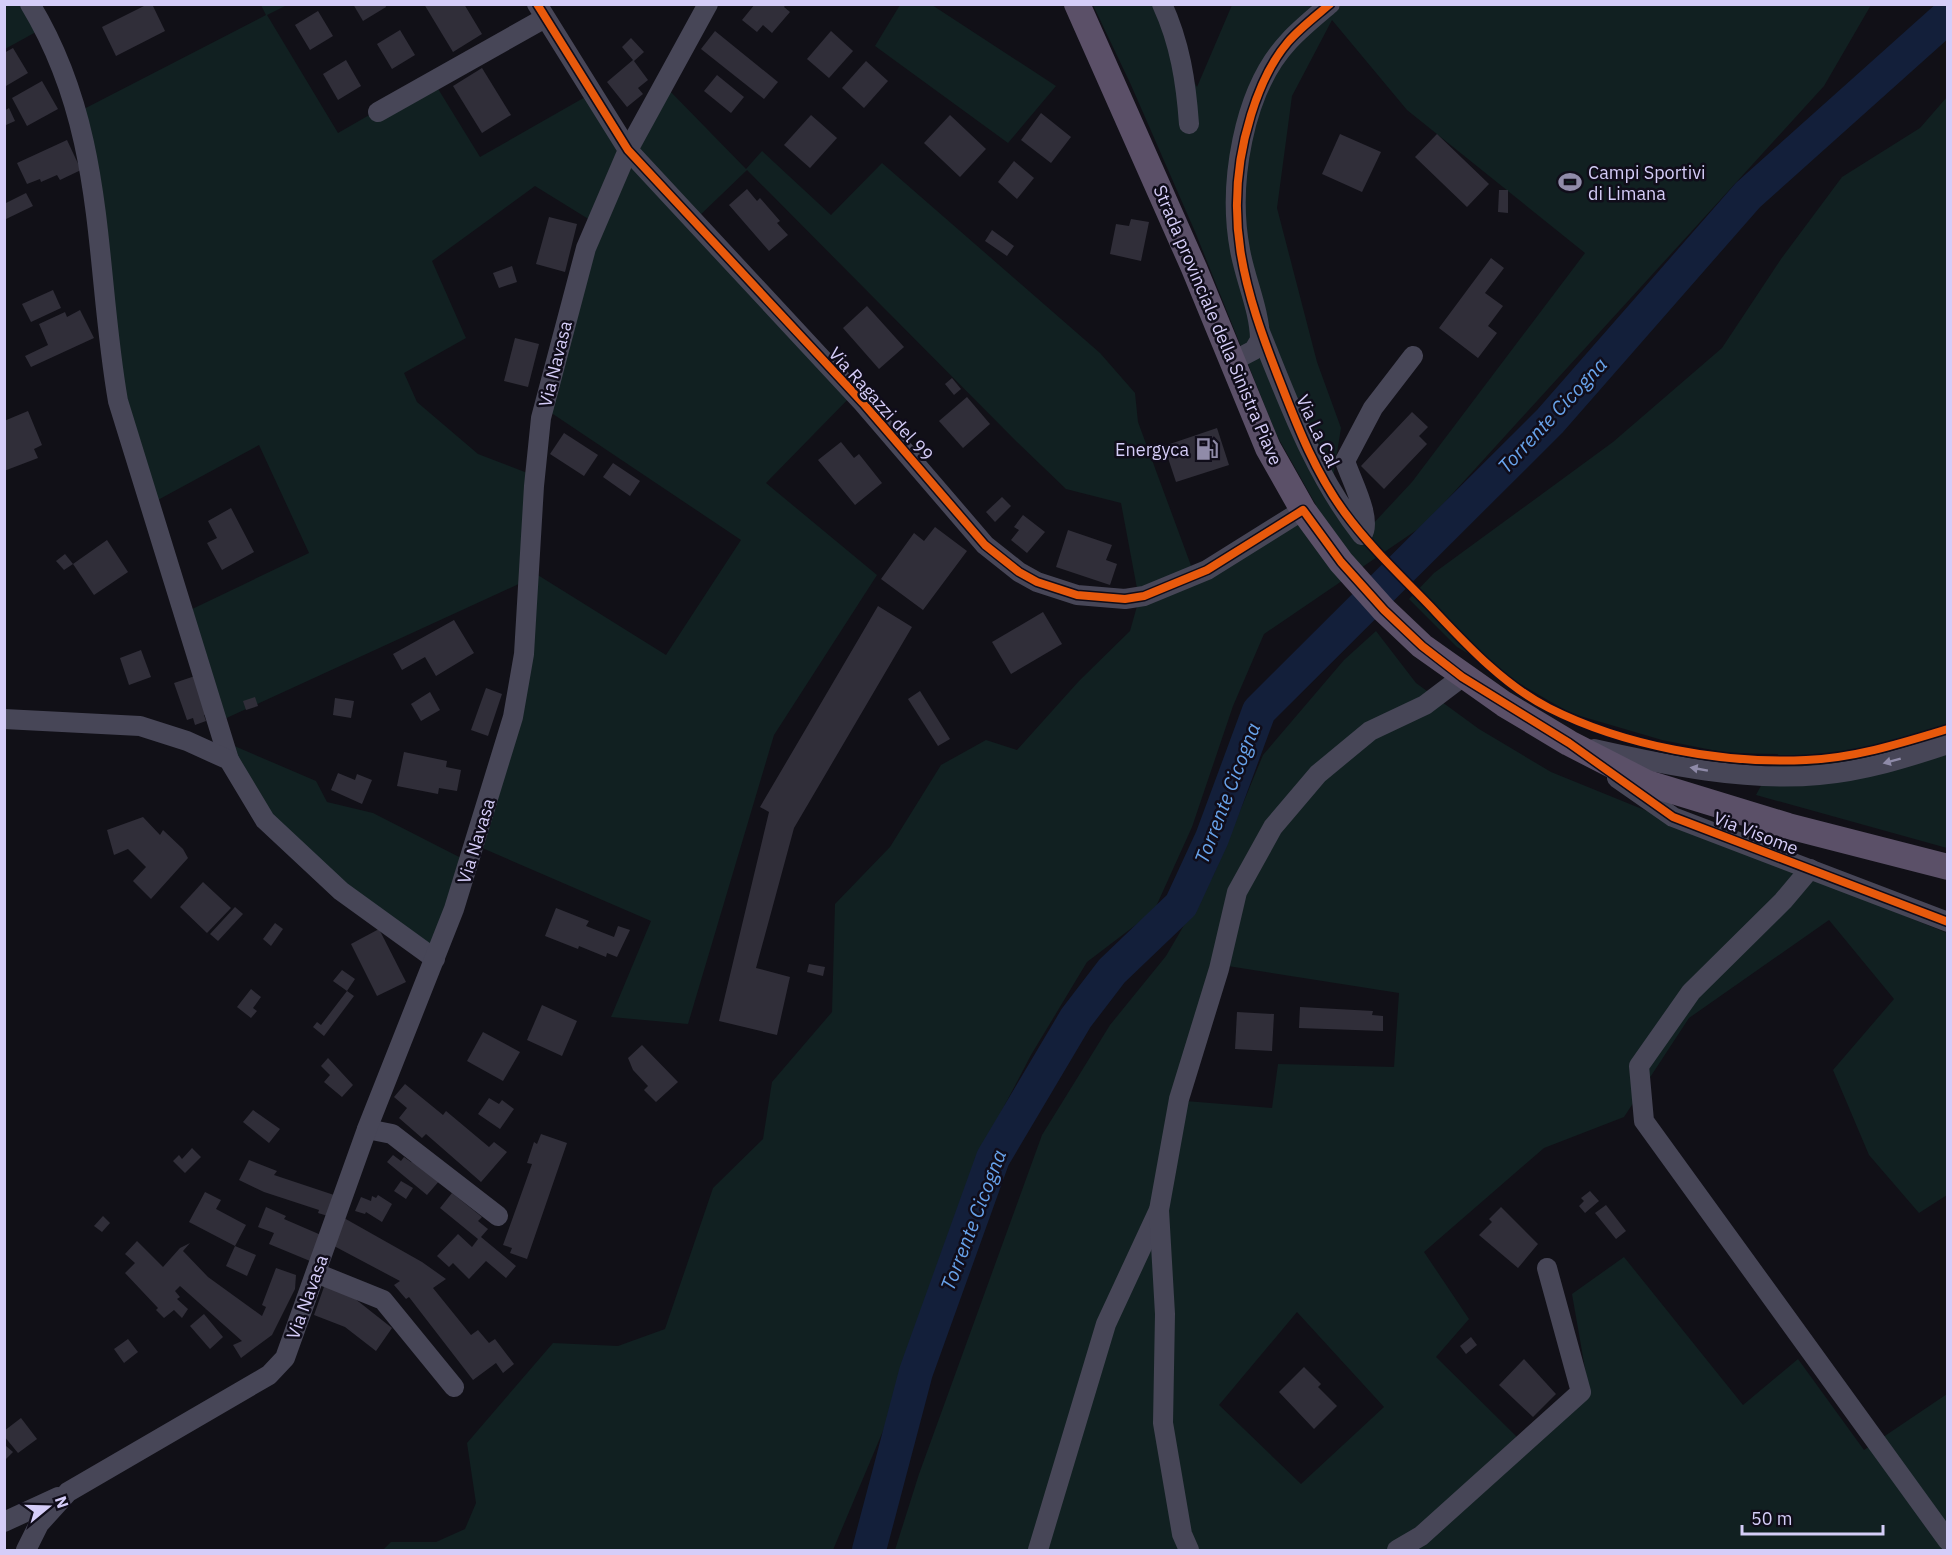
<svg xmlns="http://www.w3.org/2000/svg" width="1952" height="1555" viewBox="0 0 1952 1555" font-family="'IBM Plex Sans',sans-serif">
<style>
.green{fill:#112021;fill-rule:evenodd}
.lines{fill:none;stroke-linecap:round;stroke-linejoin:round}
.river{stroke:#131f3a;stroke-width:34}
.building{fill:#302e39}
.minor{stroke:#474657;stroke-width:20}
.major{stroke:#5b5068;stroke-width:26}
.cycleway-casing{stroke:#100d1a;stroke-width:11}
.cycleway{stroke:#e8590c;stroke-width:8}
.oneway{fill:#8e8aa8}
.labels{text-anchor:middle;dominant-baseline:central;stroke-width:5;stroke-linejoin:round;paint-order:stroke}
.poi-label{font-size:18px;fill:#d5cdf8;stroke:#100d1a;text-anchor:start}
.street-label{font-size:18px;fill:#d5cdf8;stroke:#100d1a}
.water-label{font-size:20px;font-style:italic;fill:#68a3eb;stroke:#100d1a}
</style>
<rect width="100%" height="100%" fill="#111017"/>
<g class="green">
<polygon points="4,5 32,5 45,27 5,49"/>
<path d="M 261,5 L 287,5 L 267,15 L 338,133 L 432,79 L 480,157 L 594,92 L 631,150 L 667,88 L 746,169 L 762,151 L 831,215 L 882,163 L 1100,353 L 1135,393 L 1138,422 L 1193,571 L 1316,505 L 1276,434 L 1196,234 L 1131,85 L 1093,5 L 1154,5 L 1197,87 L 1232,5 L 1871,5 L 1824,86 L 1424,525 L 1264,634 L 1233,706 L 1192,827 L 1154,911 L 1087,962 L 1031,1055 L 976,1160 L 888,1419 L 833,1550 L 383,1550 L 391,1542 L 436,1542 L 465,1529 L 476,1503 L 467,1443 L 553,1343 L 618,1346 L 665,1329 L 713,1188 L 763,1139 L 772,1082 L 832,1012 L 835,904 L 890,847 L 941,765 L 986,740 L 1017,750 L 1079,681 L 1130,631 L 1139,599 L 1121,503 L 1066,489 L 1015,440 L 747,170 L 696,219 L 855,392 L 766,483 L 877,575 L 774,735 L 688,1024 L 611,1017 L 651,921 L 473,844 L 510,715 L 523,582 L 220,721 L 188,611 L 309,553 L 259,445 L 156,501 L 133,434 L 78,112 L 266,15 ZM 1332,20 L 1407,110 L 1585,253 L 1412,482 L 1358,540 L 1330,496 L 1341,428 L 1317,362 L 1277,208 L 1292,96 ZM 535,186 L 590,220 L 541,406 L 741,540 L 666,655 L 533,572 L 530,474 L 478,454 L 417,402 L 404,373 L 466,338 L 432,261 Z"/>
<polygon points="900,5 932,5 1056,86 1008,143 875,46"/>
<polygon points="1947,97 1947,848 1756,795 1778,754 1727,753 1662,740 1570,713 1457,647 1409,599 1434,573 1613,442 1722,348 1781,259 1842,177 1920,128"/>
<path d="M 1376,631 L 1416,683 L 1479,729 L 1551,772 L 1947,933 L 1947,1195 L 1919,1213 L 1869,1155 L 1833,1070 L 1894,999 L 1829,920 L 1689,1018 L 1624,1117 L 1544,1148 L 1424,1252 L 1469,1319 L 1436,1357 L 1517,1437 L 1587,1380 L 1572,1294 L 1624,1257 L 1743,1405 L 1798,1359 L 1864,1450 L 1947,1394 L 1947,1550 L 895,1550 L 919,1474 L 1042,1135 L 1110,1025 L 1166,956 L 1214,874 L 1263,755 L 1344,660 ZM 1228,966 L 1399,993 L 1394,1067 L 1278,1064 L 1272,1108 L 1173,1100 ZM 1297,1312 L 1384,1407 L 1301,1484 L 1219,1405 Z"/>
<polygon points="225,742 316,781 327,802 373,813 467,861 429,960 266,825"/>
</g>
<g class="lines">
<polyline class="river" points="869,1550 916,1372 993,1158 1076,1018 1112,971 1181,905 1212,838 1259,711 1550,421 1748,195 1948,16"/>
</g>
<g class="building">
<polygon points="148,4 152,4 165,31 116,56 102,27"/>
<polygon points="353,4 385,4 386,7 363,21"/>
<polygon points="424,4 464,4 482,34 453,52"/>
<polygon points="755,4 786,4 784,7 790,12 772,33 763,25 757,32 742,20"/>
<polygon points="318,11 333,36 310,50 295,25"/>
<polygon points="400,30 415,55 392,69 377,44"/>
<polygon points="715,31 778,82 764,99 701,49"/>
<polygon points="831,31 853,51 829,78 807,59"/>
<polygon points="631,38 644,52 634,61 648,80 638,88 643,94 627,107 607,82 633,60 622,47"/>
<polygon points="13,48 28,73 6,86 4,53"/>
<polygon points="346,60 361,86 338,100 323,74"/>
<polygon points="866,61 888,81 864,108 842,88"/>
<polygon points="482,68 511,115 482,133 453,86"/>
<polygon points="717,75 744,97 731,113 704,91"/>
<polygon points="42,81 58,109 27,126 12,98"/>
<polygon points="9,108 15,121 6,125 4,111"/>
<polygon points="1041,113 1071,137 1051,163 1021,140"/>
<polygon points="811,115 837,138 810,168 784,145"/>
<polygon points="950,115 986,149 960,177 924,143"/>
<polygon points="1340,134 1381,152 1362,192 1322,174"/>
<polygon points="1437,134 1489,184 1467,207 1415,157"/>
<polygon points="67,140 81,170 60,180 57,175 41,182 40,179 27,184 17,163"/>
<polygon points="1014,161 1034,178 1017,199 998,182"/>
<polygon points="747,189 757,201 760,198 780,221 777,223 788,235 769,251 729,205"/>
<polygon points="1499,190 1508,190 1508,213 1498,212"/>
<polygon points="26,193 33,206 4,220 4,204"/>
<polygon points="549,217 577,224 565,272 536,264"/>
<polygon points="1131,219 1149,222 1141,261 1110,254 1116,224 1129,226"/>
<polygon points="992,230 1014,246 1007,256 985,241"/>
<polygon points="1491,258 1504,268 1485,293 1503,306 1488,326 1497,333 1478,358 1439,328"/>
<polygon points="512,266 517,282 499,288 493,273"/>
<polygon points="53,290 61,308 31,322 22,304"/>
<polygon points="867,306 904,347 879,369 843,328"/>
<polygon points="80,310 94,338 31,367 25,356 48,345 39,324 65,312 67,317"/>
<polygon points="515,338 539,344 528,387 504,381"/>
<polygon points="952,378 961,389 954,395 945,384"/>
<polygon points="967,397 990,424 963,448 939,421"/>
<polygon points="28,411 42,445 34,449 38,458 4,471 4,421"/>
<polygon points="1412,412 1428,427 1419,436 1427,444 1384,489 1361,466"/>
<polygon points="1217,428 1229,465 1176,482 1164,446"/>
<polygon points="564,433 598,455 584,476 550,454"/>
<polygon points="841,442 854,458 859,454 882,483 855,505 818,460"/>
<polygon points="613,463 640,481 630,496 603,477"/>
<polygon points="1002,497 1011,506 995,522 986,512"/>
<polygon points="231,508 254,552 222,570 207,543 217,538 208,521"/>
<polygon points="1023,515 1045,532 1027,553 1011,540 1019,530 1014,527"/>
<polygon points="935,527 967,551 923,610 881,579 914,533 924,541"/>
<polygon points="1068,530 1112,545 1106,560 1117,564 1110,585 1056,567"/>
<polygon points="107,540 128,572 94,595 73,564"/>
<polygon points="65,554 73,564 64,570 56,561"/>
<polygon points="878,606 912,627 794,828 756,968 790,977 777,1035 719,1021 769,812 760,807"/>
<polygon points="1043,612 1062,644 1011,674 992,642"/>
<polygon points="454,620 474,653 436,676 425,657 402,670 393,654"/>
<polygon points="141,650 151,677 129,685 120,658"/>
<polygon points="195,676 209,714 204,715 206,721 195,725 193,718 187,720 174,683"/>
<polygon points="486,688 502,694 488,736 471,730"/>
<polygon points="920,691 950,739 938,746 908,699"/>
<polygon points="430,692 440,710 421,721 411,704"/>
<polygon points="255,697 258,706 246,710 243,701"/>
<polygon points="335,698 354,701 351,718 333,715"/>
<polygon points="404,752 447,761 446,767 461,770 457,791 439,788 438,794 397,786"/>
<polygon points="338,773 355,780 357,774 372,780 362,804 331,790"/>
<polygon points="143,817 160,835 163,830 183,849 188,858 151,899 133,881 146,867 128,849 114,855 107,830"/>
<polygon points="203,882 231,908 207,933 180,907"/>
<polygon points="235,907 243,914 218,941 210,934"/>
<polygon points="556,908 589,921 586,926 614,937 618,926 630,930 617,957 607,953 606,957 579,946 578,949 545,936"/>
<polygon points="275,923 283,929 271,946 263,939"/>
<polygon points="379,929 406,982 377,996 351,944"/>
<polygon points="809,964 825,967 823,976 807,972"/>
<polygon points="342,970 355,979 347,991 354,996 324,1036 313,1027 317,1022 321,1025 347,991 333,981"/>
<polygon points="251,989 261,997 253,1008 257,1011 251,1018 237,1007"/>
<polygon points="542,1005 577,1021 562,1056 527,1040"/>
<polygon points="1300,1007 1373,1011 1372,1015 1383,1016 1383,1031 1299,1028"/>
<polygon points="1237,1012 1274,1014 1272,1051 1235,1049"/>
<polygon points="483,1032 520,1052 503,1081 467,1061"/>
<polygon points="642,1045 678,1082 656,1102 644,1090 648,1086 633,1070 628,1058"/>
<polygon points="328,1058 353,1085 342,1097 324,1082 330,1075 321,1066"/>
<polygon points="405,1084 443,1115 446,1111 489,1147 494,1142 507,1152 481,1182 426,1134 422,1138 399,1118 407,1108 394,1097"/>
<polygon points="489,1098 499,1104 502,1100 514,1109 500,1129 478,1114"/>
<polygon points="253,1110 280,1129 269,1143 243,1122"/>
<polygon points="541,1134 567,1143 527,1259 510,1253 512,1248 503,1245 532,1164 527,1163 534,1142 537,1144"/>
<polygon points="192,1148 201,1157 185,1173 173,1161 179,1155 182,1159"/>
<polygon points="393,1155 401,1161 404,1157 411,1162 420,1163 440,1180 427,1195 387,1162"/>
<polygon points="249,1160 277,1171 274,1175 337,1196 331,1217 318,1213 319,1210 264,1192 239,1180"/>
<polygon points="401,1181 413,1188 406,1199 394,1191"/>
<polygon points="1590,1191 1599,1201 1585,1213 1579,1206 1584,1201 1581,1198"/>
<polygon points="205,1192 221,1200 216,1209 246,1225 235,1246 189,1222"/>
<polygon points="452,1193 482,1217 478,1221 488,1229 481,1237 516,1266 506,1278 486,1261 469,1279 453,1263 449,1267 437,1256 458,1234 472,1247 478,1239 440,1208"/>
<polygon points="378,1195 392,1204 382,1222 366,1212 365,1214 355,1211 361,1197 371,1201 372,1196 376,1198"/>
<polygon points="1606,1205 1626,1231 1616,1239 1595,1213"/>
<polygon points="266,1207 286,1216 284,1219 321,1235 310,1261 269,1244 274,1233 258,1227"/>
<polygon points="1501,1207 1538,1244 1518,1268 1479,1235 1492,1222 1489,1219"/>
<polygon points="103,1216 110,1223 102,1232 94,1226"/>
<polygon points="344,1218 422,1262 446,1279 433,1288 471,1335 478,1330 489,1343 495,1339 514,1364 503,1373 496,1363 473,1380 409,1297 406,1299 394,1285 400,1281 334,1246"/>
<polygon points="137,1241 163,1267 180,1248 190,1243 183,1251 208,1277 262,1316 266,1307 262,1305 276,1268 296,1275 295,1289 272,1335 241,1358 233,1345 242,1341 180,1286 175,1291 180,1297 177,1299 188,1309 182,1318 174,1310 164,1318 156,1310 158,1308 125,1273 135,1263 125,1254"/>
<polygon points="235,1246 256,1255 247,1276 226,1266"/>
<polygon points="325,1284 354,1298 392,1328 376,1351 345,1327 314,1315"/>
<polygon points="204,1314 223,1337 210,1349 190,1326"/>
<polygon points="1471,1337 1477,1345 1466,1354 1460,1346"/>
<polygon points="128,1339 138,1352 124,1363 114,1349"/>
<polygon points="1524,1359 1556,1394 1533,1417 1499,1385"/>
<polygon points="1304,1367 1321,1384 1318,1387 1337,1406 1314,1429 1279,1392"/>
<polygon points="21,1418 37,1439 18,1453 4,1436 4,1431"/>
<polygon points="6,1446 13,1452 4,1461 4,1447"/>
</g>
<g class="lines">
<g class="minor">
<path d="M 30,4 C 107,131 94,263 118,401 L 229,760"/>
<polyline points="537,4 628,150 863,403 985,545 1019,572 1037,582 1077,595 1125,599 1144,596 1207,570 1303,510"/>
<path d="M 1162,4 C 1180,43 1186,82 1189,124"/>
<polyline points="378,112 545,18"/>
<path d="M 1260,332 C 1289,403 1314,474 1362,535 C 1373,520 1351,480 1345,461 L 1373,408 L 1413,356"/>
<path d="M 1231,362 L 1254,350 L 1260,340 C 1260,311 1245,279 1240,250 C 1228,186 1242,91 1289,41 C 1301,28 1316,16 1330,4"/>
<polyline points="4,719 140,726 187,741 229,760 265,820 341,891 435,959"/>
<path d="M 1594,749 C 1665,765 1747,782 1819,775 C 1864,771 1906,758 1948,744"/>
<polyline points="1617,778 1673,817 1948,922"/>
<polyline points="1810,869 1783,901 1691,992 1639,1066 1644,1121 1948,1541"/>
<polyline points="367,1129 392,1134 498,1216"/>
<polyline points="316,1273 383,1300 454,1387"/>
<polyline points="4,1522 58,1497"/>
<polyline points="26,1550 39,1524 68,1492 269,1375 285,1358 367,1129 454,909 513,717 524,654 534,486 541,418 586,248 628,150 708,4"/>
<polyline points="1038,1550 1106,1324 1158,1212"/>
<polyline points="1189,1550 1182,1534 1163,1423 1165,1314 1159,1210 1179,1099 1219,969 1237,892 1273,827 1318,774 1370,731 1425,705 1462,677"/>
<polyline points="1397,1550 1421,1536 1581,1392 1547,1268"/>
</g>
<polyline class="major" points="1077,4 1194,268 1268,448 1303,510 1341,562 1384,610 1422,646 1504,704 1569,743 1647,783 1788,826 1948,867"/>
<g class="cycleway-casing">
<g id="cycleway">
<polyline points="537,4 628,150 863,403 985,545 1019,572 1037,582 1077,595 1125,599 1144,596 1207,570 1303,510 1341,562 1384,610 1422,646 1462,677 1569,743 1673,817 1948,922"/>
<path d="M 1330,4 C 1316,16 1300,28 1288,42 C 1270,63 1259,89 1251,115 C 1220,214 1244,290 1281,384 C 1298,428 1316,474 1345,513 C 1370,547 1401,576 1430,606 C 1465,643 1503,685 1549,708 C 1624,746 1723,764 1806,760 C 1855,758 1902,743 1948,729"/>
</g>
</g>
<use href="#cycleway" class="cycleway"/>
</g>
<defs><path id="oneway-solid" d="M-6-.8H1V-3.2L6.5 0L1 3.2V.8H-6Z" transform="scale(1.5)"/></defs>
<g class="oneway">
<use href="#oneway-solid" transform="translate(1892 761) rotate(165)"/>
<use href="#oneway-solid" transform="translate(1699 769) rotate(-170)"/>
</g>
<defs>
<g id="stadium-bare" transform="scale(1.8)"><path d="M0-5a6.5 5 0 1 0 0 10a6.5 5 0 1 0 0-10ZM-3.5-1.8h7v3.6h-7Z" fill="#908ba9" stroke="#100d1a" stroke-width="2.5" paint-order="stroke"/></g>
<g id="fuel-bare" transform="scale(1.8)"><path d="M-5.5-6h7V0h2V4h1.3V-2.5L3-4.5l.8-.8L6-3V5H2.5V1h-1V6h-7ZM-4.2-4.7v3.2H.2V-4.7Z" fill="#908ba9" stroke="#100d1a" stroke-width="2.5" paint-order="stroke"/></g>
</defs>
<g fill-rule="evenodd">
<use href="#stadium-bare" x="1570" y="182"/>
<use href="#fuel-bare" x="1207" y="449"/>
</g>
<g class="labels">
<g class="poi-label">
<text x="1588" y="172">Campi Sportivi<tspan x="1588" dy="21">di Limana</tspan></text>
<text x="1189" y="449" text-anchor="end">Energyca</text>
</g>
<g class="street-label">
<text transform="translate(1218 325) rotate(67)">Strada provinciale della Sinistra Piave</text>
<text transform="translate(555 364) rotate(-76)">Via Navasa</text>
<text transform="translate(881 404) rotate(48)">Via Ragazzi del 99</text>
<text transform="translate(1318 431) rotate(65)">Via La Cal</text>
<text transform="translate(1756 833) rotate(21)">Via Visome</text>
<text transform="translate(476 841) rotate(-73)">Via Navasa</text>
<text transform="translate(307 1297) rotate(-70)">Via Navasa</text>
</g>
<g class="water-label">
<text transform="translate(1552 415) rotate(-47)">Torrente Cicogna</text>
<text transform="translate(1227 793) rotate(-69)">Torrente Cicogna</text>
<text transform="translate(973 1220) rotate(-69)">Torrente Cicogna</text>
</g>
</g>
<rect width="1952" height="1555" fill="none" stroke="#d5cdf8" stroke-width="12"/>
<g transform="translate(48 1507) rotate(71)" stroke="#100d1a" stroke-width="4.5" paint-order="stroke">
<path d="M0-4.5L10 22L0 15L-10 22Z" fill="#d5cdf8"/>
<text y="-9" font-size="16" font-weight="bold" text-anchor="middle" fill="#d5cdf8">N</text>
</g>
<path d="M1742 1525v9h141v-9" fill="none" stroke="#d5cdf8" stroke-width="3"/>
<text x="1751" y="1525" font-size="18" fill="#d5cdf8" stroke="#100d1a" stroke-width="4.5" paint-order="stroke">50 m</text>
</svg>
